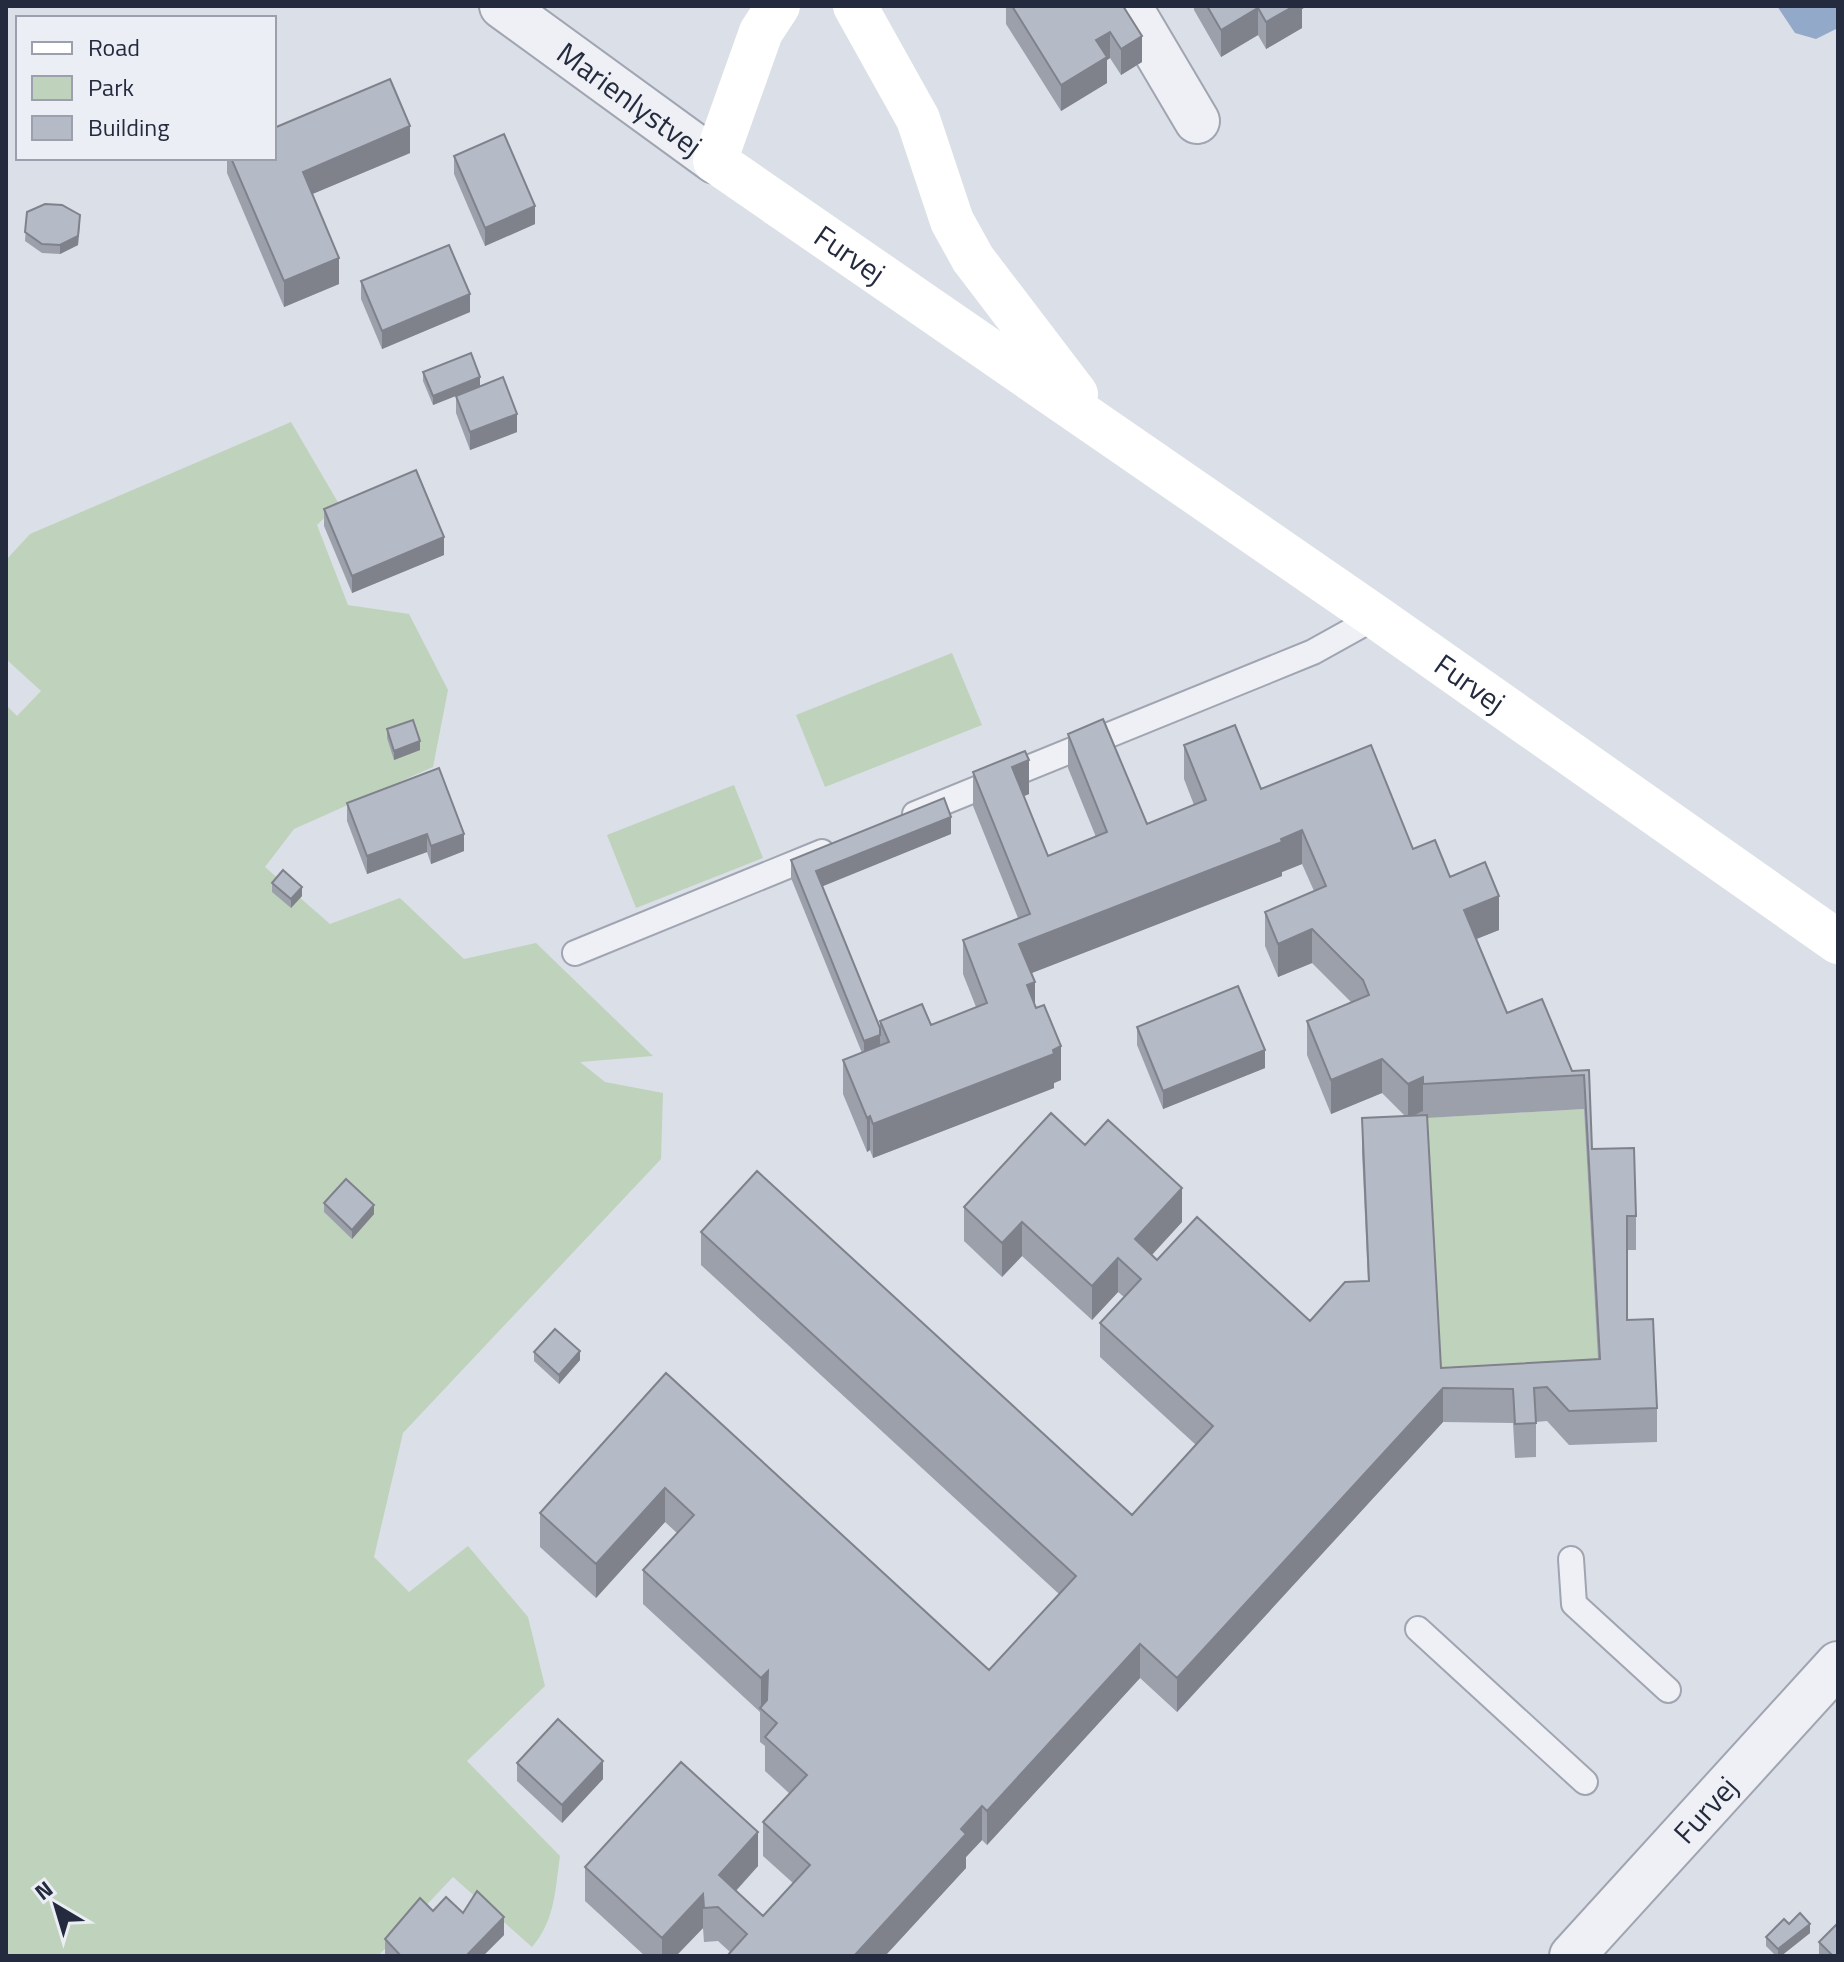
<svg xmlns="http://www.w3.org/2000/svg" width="1844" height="1962" viewBox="0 0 1844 1962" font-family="'Titillium Web',sans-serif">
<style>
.green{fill:#bfd2bc}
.water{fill:#93a9ca}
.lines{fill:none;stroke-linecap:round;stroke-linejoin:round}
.service-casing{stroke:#a0a5b1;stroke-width:28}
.minor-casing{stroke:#a0a5b1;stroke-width:48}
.tertiary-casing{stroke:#a0a5b1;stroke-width:48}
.service{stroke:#eef0f5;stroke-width:24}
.minor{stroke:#eef0f5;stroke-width:44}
.tertiary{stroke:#eef0f5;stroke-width:44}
.secondary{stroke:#fff;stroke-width:44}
.wall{fill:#9ca0ab;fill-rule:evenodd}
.shaded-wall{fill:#7f828b}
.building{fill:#b5bac7;stroke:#7f828b;stroke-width:2}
.labels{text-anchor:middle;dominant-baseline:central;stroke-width:6;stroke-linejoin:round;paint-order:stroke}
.street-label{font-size:30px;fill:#242b3e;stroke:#ebeef5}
</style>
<rect width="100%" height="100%" fill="#dbdfe7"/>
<g class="green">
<path d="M 291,422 L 339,504 L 317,525 L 348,605 L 409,614 L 448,690 L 433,767 L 294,829 L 265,867 L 330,924 L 400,898 L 464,959 L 536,943 L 653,1056 L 580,1062 L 605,1082 L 663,1093 L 661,1159 L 403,1433 L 374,1557 L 409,1592 L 468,1546 L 528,1617 L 545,1686 L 467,1761 L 560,1856 C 555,1890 555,1921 532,1947 L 453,1877 L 378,1956 L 6,1956 L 6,705 L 17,716 L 41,691 L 6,659 L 6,560 L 30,534 Z"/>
<polygon points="952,653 982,725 825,787 796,715"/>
<polygon points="734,785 763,858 636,908 607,835"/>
<polygon points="1584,1109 1600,1393 1441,1402 1425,1118"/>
</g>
<polygon class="water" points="1777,6 1838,6 1838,28 1816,39 1795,33"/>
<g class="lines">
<g class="service-casing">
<g id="service">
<polyline points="915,814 1313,652 1376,617"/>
<polyline points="575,953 822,852"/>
<polyline points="1571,1559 1574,1604 1668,1690"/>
<polyline points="1418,1629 1585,1782"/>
</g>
</g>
<g class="minor-casing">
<g id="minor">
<polyline points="1129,6 1197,121"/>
<path id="s1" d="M 1572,1956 L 1838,1664"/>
</g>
</g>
<g class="tertiary-casing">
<g id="tertiary">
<path id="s2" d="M 502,6 L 715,161"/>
</g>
</g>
<use href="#service" class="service"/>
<use href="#minor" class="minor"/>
<use href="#tertiary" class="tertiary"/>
<g class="secondary">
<path id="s3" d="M 778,6 L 761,32 L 715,161 L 1376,617 L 1838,942"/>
<polyline points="855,6 918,119 952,221 973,259 1076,394"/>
</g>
</g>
<g class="wall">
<polygon points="1006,6 1123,6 1142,62 1121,75 1110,58 1107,60 1107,83 1061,111 1006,24"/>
<polygon points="1194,6 1307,6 1302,9 1302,28 1266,49 1258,35 1221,57 1194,10"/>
<polygon points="410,153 312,194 339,284 284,307 227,173 227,158 274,158"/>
<polygon points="454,156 535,224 485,246 454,174"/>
<polygon points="27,212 80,224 78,245 60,254 42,253 25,241"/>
<polygon points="361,281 470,312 382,349 361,299"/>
<polygon points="423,372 480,386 517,432 470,450 456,413 456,396 433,405 423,381"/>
<polygon points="324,509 444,555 352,593 324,526"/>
<polygon points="387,729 420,750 394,760 387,738"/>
<path d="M 1068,734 L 1147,824 L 1194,805 L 1184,779 L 1184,745 L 1261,789 L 1413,849 L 1450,877 L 1499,930 L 1476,939 L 1507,1013 L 1572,1071 L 1589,1070 L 1592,1149 L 1636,1216 L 1636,1250 L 1627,1250 L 1627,1320 L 1657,1408 L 1657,1442 L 1569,1445 L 1547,1421 L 1536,1422 L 1536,1457 L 1515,1458 L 1513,1423 L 1443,1422 L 1177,1712 L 1140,1678 L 987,1845 L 982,1840 L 966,1857 L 966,1868 L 885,1956 L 727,1956 L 730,1952 L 718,1941 L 704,1942 L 703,1928 L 676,1956 L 645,1956 L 585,1901 L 585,1867 L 758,1866 L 736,1891 L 763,1916 L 793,1883 L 763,1856 L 763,1822 L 790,1794 L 765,1771 L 765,1746 L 760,1742 L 760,1712 L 643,1604 L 643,1570 L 677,1533 L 665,1522 L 596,1598 L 540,1547 L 540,1513 L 666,1373 L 989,1670 L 1059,1594 L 701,1265 L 701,1232 L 1132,1515 L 1196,1445 L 1100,1357 L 1100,1323 L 1124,1297 L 1118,1292 L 1092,1320 L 1022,1256 L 1002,1277 L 964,1241 L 964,1207 L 1085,1145 L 1182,1222 L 1152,1255 L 1157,1260 L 1310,1321 L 1368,1281 L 1362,1152 L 1362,1118 L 1405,1116 L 1382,1093 L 1331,1114 L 1307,1055 L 1307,1021 L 1351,1002 L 1312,963 L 1278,977 L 1265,946 L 1265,912 L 1314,891 L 1302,864 L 1282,872 L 1282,876 L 1031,973 L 1035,1005 L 1061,1080 L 1054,1083 L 1054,1088 L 873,1158 L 870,1150 L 867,1152 L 843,1094 L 843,1060 L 862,1053 L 791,878 L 791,860 L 951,834 L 822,886 L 880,1028 L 880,1021 L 931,1025 L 976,1007 L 963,974 L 963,940 L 1018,918 L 973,806 L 973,772 L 1029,794 L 1024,796 L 1048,856 L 1096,837 L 1068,768 ZM 1584,1109 L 1598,1359 L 1441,1368 L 1427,1118 Z"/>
<polygon points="439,768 464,851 431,864 427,852 367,874 347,821 347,803"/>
<polygon points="272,883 302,896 291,908 272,892"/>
<polygon points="1137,1027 1265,1068 1163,1109 1137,1045"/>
<polygon points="324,1203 374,1214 352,1239 324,1212"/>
<polygon points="534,1352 580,1360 559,1384 534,1361"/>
<polygon points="517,1763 603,1779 562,1823 517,1781"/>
<polygon points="433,1911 463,1913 504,1935 483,1956 385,1956 385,1939"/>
<polygon points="1789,1924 1810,1933 1781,1956 1776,1956 1766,1946 1766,1937"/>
<polygon points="1819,1942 1838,1956 1819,1956"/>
</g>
<g class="shaded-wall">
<polygon points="1294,6 1307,6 1302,9 1302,28 1266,49 1266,22"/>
<polygon points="1258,8 1258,35 1221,57 1221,30"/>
<polygon points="1110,32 1110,58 1107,60 1107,83 1061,111 1061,85 1096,40"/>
<polygon points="1142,36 1142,62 1121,75 1121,49"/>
<polygon points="410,126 410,153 303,198 303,172"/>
<polygon points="535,206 535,224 485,246 485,228"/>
<polygon points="80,215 78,245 60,254 60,245"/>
<polygon points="339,258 339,284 284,307 284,281"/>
<polygon points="470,294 470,312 382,349 382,331"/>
<polygon points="480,377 480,386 433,405 433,396"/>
<polygon points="517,414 517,432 470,450 470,432"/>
<polygon points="444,537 444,555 352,593 352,576"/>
<polygon points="420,741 420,750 394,760 394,751"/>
<polygon points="1029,760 1029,794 1012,801 1012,767"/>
<polygon points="951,817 951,834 816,889 816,871"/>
<polygon points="1302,830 1302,864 1282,872 1282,876 1019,978 1019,944"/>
<polygon points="427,834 427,852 367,874 367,856"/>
<polygon points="464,834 464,851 431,864 431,846"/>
<polygon points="302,887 302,896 291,908 291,899"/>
<polygon points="1499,896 1499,930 1464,944 1464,910"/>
<polygon points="1312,929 1312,963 1278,977 1278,944"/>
<polygon points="1035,982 1035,1016 1027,985"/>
<polygon points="880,1035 880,1052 864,1058 864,1041"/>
<polygon points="1061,1046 1061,1080 1054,1083 1054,1088 873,1158 873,1124"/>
<polygon points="1265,1050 1265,1068 1163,1109 1163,1091"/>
<polygon points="1382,1059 1382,1093 1331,1114 1331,1080"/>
<polygon points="1423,1077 1423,1111 1408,1118 1408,1084"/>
<polygon points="870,1116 870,1150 867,1152 867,1118"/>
<polygon points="1182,1188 1182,1222 1135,1273 1135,1239"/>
<polygon points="374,1205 374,1214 352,1239 352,1230"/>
<polygon points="1022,1222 1022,1256 1002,1277 1002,1243"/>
<polygon points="1118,1258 1118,1292 1092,1320 1092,1286"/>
<polygon points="580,1351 580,1360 559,1384 559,1375"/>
<polygon points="1443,1388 1443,1422 1177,1712 1177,1678"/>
<polygon points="665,1488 665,1522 596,1598 596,1564"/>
<polygon points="1140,1644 1140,1678 987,1845 987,1811"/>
<polygon points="768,1671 768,1705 761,1708 761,1678"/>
<polygon points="603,1761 603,1779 562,1823 562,1805"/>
<polygon points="982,1806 982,1840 966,1857 966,1868 885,1956 854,1956"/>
<polygon points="758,1832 758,1866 719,1909 719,1875"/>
<polygon points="703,1894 703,1928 676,1956 662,1956 662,1938"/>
<polygon points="504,1917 504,1935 483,1956 466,1956"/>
<polygon points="1810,1924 1810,1933 1781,1956 1778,1956 1778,1949"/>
</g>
<g class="building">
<polygon points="1012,6 1123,6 1142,36 1121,49 1110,32 1096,40 1107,57 1061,85"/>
<polygon points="1207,6 1294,6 1266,22 1258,8 1221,30"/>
<polygon points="390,79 410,126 303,172 339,258 284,281 231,158 274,158 274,128"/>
<polygon points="504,134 535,206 485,228 454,156"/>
<polygon points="45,204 62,205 80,215 78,236 60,245 42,244 25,232 27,212"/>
<polygon points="449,245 470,294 382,331 361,281"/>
<polygon points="471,353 480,377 433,396 423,372"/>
<polygon points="503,377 517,414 470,432 456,396"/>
<polygon points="416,470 444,537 352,576 324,509"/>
<polygon points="1103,719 1147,824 1206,800 1184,745 1235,725 1261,789 1371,745 1413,849 1435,840 1450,877 1485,862 1499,896 1464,910 1507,1013 1542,999 1572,1071 1589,1070 1592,1149 1634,1148 1636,1216 1627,1216 1627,1320 1653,1319 1657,1408 1569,1411 1547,1387 1534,1388 1536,1423 1515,1424 1513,1389 1443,1388 1177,1678 1140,1644 987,1811 982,1806 961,1829 966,1834 854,1956 727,1956 747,1934 718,1907 704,1908 703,1894 662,1938 585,1867 681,1762 758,1832 719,1875 763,1916 810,1865 763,1822 807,1775 765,1737 777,1723 760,1708 767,1700 768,1671 761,1678 643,1570 694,1515 665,1488 596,1564 540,1513 666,1373 989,1670 1076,1576 701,1232 757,1171 1132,1515 1213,1426 1100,1323 1141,1279 1118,1258 1092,1286 1022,1222 1002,1243 964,1207 1051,1113 1085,1145 1108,1120 1182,1188 1135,1239 1157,1260 1197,1217 1310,1321 1345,1282 1369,1281 1362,1118 1427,1115 1441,1368 1600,1359 1584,1075 1423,1084 1423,1077 1408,1084 1382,1059 1331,1080 1307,1021 1369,995 1363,980 1312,929 1278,944 1265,912 1326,886 1302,830 1281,839 1282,842 1019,944 1035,982 1027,985 1036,1008 1044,1005 1061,1046 1053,1050 1054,1054 873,1124 870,1116 867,1118 843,1060 889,1042 880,1021 922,1004 931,1025 987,1003 963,940 1030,914 973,772 1025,751 1029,760 1012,767 1048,856 1107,832 1068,734"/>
<polygon points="413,720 420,741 394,751 387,729"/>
<polygon points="439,768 464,834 431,846 427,834 367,856 347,803"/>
<polygon points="944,798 951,817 816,871 880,1028 880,1035 864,1041 791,860"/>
<polygon points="283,870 302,887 291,899 272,883"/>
<polygon points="1238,986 1265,1050 1163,1091 1137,1027"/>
<polygon points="346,1179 374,1205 352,1230 324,1203"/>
<polygon points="555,1329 580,1351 559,1375 534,1352"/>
<polygon points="558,1719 603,1761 562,1805 517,1763"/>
<polygon points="477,1891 504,1917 466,1956 401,1956 385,1939 420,1898 433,1911 446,1897 463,1913"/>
<polygon points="1800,1913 1810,1924 1778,1949 1766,1937 1784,1919 1789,1924"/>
<polygon points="1838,1923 1838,1956 1833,1956 1819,1942"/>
</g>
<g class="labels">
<g class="street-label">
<text stroke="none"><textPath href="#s2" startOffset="158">Marienlystvej</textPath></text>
<text stroke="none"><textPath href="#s3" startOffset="332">Furvej</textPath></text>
<text stroke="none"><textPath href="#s3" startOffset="1086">Furvej</textPath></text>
<text stroke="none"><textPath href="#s1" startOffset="198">Furvej</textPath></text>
</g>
</g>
<rect width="1844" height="1962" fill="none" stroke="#242b3e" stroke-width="16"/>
<rect x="16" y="16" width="260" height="144" fill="#ebeef5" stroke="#9ba0ac" stroke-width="2"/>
<rect x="32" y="42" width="40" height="12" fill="#ffffff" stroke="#9ba0ac" stroke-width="2"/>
<text x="88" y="56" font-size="24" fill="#242b3e">Road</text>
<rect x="32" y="76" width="40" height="24" fill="#bfd2bc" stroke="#9ba0ac" stroke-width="2"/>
<text x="88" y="96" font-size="24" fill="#242b3e">Park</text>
<rect x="32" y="116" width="40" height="24" fill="#b5bac7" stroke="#9ba0ac" stroke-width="2"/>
<text x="88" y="136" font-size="24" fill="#242b3e">Building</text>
<g transform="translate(56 1906) rotate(322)" stroke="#ebeef5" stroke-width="6" paint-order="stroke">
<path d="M0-6L14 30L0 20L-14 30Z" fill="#242b3e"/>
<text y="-12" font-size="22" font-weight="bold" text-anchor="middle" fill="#242b3e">N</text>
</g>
</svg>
